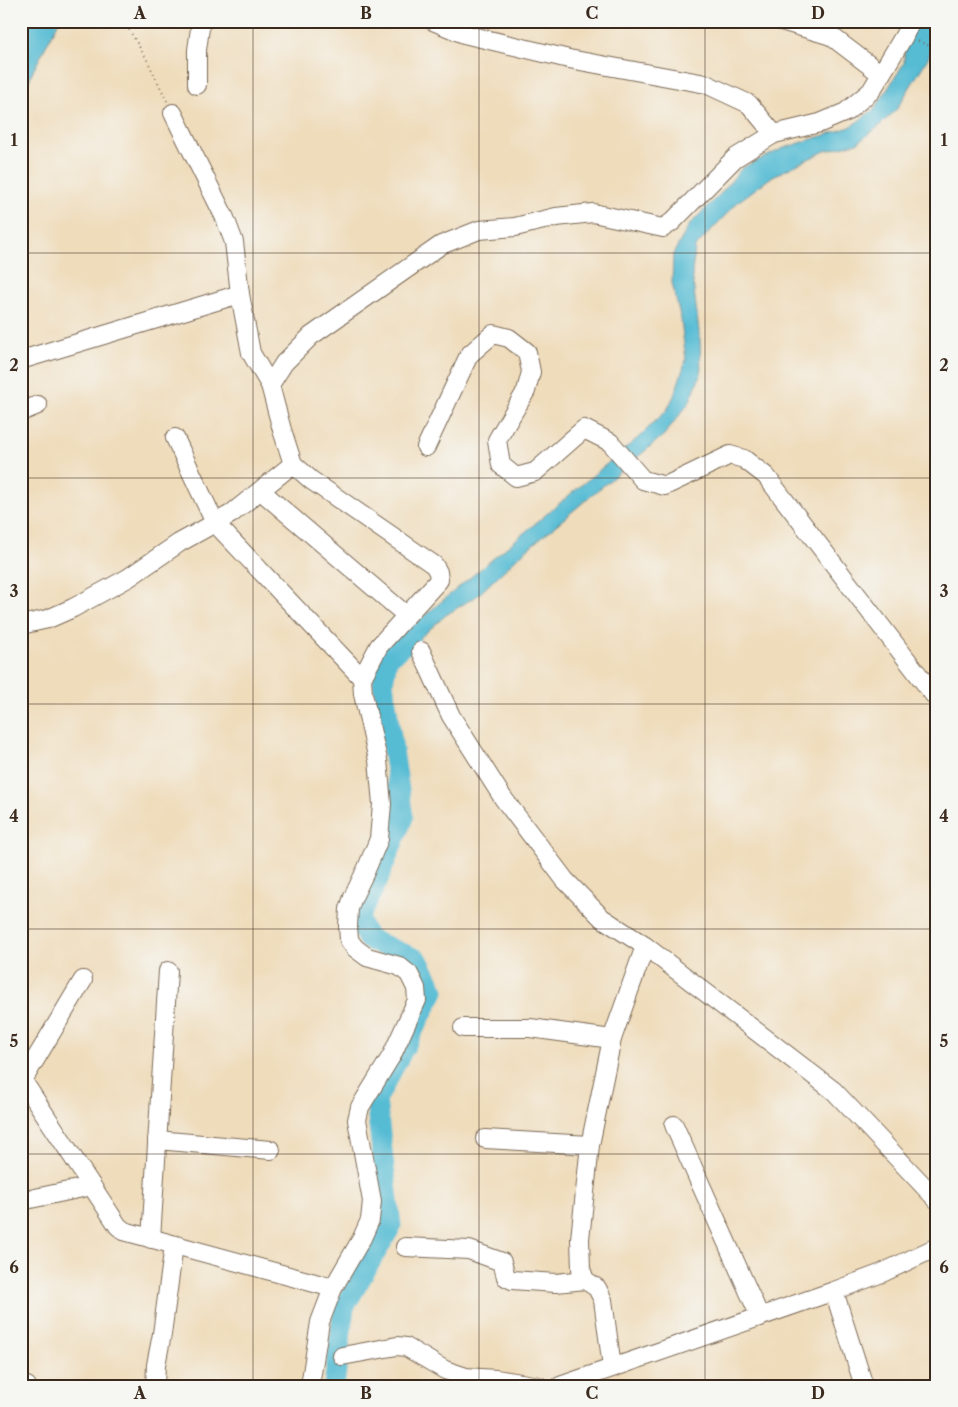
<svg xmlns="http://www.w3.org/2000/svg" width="958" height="1407" viewBox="0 0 958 1407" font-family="'Libre Caslon Text',serif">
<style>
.water{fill:#56bcd4;stroke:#487379}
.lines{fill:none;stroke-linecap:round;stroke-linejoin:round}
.river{stroke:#56bcd4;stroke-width:21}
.minor-casing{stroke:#7a6855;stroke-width:20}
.path{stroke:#7a6855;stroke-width:2;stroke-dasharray:1 4;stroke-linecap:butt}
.minor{stroke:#fff;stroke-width:18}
.grid{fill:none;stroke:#3b2a1e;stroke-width:1;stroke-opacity:0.55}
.neatline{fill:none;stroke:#3b2a1e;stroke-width:2}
.grid-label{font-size:16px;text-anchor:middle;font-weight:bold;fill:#3b2a1e}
</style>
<rect width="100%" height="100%" fill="#f6f6f2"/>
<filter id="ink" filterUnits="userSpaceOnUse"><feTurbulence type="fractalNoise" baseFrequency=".02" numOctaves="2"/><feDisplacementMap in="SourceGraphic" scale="10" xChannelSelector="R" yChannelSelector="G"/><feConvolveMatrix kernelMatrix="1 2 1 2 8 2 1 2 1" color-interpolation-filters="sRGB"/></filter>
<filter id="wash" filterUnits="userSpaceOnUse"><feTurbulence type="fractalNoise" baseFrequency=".0096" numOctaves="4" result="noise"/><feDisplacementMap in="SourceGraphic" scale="20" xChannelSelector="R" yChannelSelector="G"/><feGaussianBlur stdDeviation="1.12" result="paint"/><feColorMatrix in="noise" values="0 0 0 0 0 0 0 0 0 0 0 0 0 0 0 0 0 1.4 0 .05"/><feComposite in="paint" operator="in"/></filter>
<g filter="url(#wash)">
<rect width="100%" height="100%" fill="#efdcbb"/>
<g class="water">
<polygon points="32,21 59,21 32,73 21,102 21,46"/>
<polygon points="916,21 937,21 937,34 928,58 896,110 878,127 857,143 825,151 773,176 739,201 695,247 692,273 700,340 701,374 689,403 664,435 519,556 478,595 446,615 399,656 387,659 390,648 406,631 638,438 667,410 674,396 686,360 681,320 672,283 673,254 690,224 721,193 742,168 784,148 850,127 875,109 904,63 905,47"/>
</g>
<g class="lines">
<polyline class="river" points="334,1386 344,1307 391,1226 376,1100 434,991 418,960 368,939 358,919 378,879 403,817 383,683 387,659 409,640"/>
</g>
</g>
<g filter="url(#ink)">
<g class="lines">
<g class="minor-casing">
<g id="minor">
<polyline points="433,21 464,34 569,59 706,84 749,104 774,134"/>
<polyline points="781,21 831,36 881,74"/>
<polyline points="197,85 197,50 201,21"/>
<polyline points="173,113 225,218 234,242 240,294 251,353 270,385 282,430 293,464 311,480 434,565 438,572 439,580 379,646 362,678 363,694 378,760 382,804 379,839 366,870 353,897 349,909 348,926 349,940 355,948 367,957 399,966 409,974 416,988 417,1000 392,1055 360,1107 357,1120 372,1201 370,1220 362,1238 333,1288 320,1322 310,1386"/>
<polyline points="21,360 240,294"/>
<polyline points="270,385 284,363 311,336 441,245 479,230 515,227 556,217 593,213 663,228 672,222 735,158 774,134 820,123 846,112 871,91 904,36 911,21"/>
<polyline points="21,412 38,405"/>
<polyline points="175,438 215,523 362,678"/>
<polyline points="426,447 469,355 493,334 509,338 527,352 531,372 526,391 497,440 501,465 516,477 535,472 584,429 610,442 643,480 665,486 730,455 744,459 766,476 937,699"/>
<polyline points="261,491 406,615"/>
<polyline points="21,625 48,619 73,608 128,578 179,543 231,514 293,464"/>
<polyline points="421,651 451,716 503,798 565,880 602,918 645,946 834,1091 937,1200"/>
<polyline points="463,1028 530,1028 612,1039"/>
<polyline points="21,1078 118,1226 124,1231 333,1288"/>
<polyline points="23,1080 83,980"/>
<polyline points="674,1125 760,1317"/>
<polyline points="485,1139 590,1145"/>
<polyline points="157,1140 271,1150"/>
<polyline points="21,1201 92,1186"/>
<polyline points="151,1239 168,971"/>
<polyline points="405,1247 469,1250 502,1262 506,1277 512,1280 556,1283 585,1280"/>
<polyline points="834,1291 864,1386"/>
<polyline points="342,1356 397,1346 406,1347 445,1370 466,1377 496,1379 539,1386"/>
<polyline points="612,1367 603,1300 597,1288 585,1280 581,1269 580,1239 590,1145 612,1039 645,946"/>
<polyline points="21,1384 27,1386"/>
<polyline points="155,1386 156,1365 162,1334 174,1245"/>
<polyline points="560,1386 834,1291 882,1273 937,1247"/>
</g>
</g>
<g class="path">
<polyline points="124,21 147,60 167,101"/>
<polyline points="918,41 937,49"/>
</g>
<use href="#minor" class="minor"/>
</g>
</g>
<path class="grid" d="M 253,21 L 253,1386M 479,21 L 479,1386M 705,21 L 705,1386M 21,253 L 937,253M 21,478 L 937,478M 21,704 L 937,704M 21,929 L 937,929M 21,1154 L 937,1154"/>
<rect width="958" height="1407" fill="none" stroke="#f6f6f2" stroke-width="55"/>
<rect x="28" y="28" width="902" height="1352" class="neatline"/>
<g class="grid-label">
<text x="140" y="19">A</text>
<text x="366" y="19">B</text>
<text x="592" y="19">C</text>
<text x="818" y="19">D</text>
<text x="14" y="146">1</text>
<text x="944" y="146">1</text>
<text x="14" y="371">2</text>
<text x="944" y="371">2</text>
<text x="14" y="597">3</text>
<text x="944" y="597">3</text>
<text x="14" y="822">4</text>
<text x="944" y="822">4</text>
<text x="14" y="1047">5</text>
<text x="944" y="1047">5</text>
<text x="14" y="1273">6</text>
<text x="944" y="1273">6</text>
<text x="140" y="1399">A</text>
<text x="366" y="1399">B</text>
<text x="592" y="1399">C</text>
<text x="818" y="1399">D</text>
</g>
</svg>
